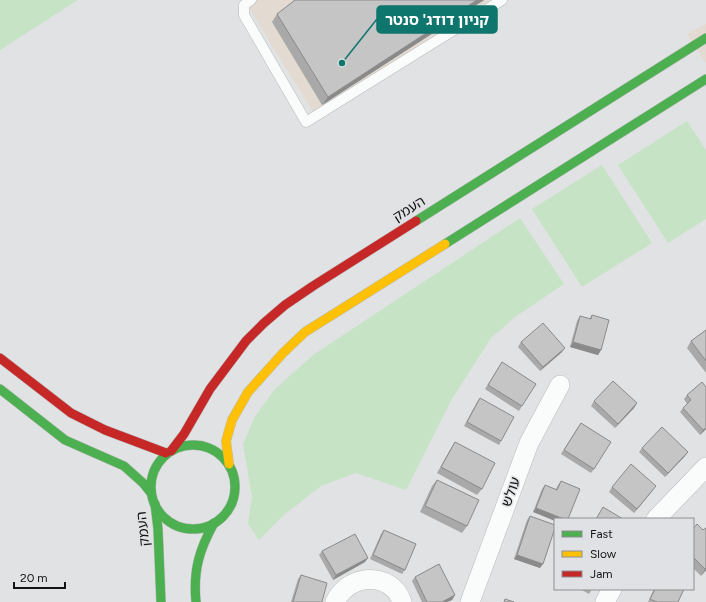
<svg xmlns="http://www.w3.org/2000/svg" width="706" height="602" viewBox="0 0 706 602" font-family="Figtree,'Noto Sans Hebrew',sans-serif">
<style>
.commercial{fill:#e3dbd1}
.green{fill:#c6e3c6}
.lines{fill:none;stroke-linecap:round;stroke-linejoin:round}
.lane-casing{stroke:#babbbc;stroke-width:11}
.street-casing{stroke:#babbbc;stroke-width:20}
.fast-casing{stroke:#babbbc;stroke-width:10}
.slow-casing{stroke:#babbbc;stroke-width:10}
.jam-casing{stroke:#babbbc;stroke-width:10}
.lane{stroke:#fafbfb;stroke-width:10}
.street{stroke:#fafbfb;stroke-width:19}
.fast{stroke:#4caf50;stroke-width:9}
.slow{stroke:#ffc107;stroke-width:9}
.jam{stroke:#c62828;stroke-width:9}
.wall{fill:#aaa9a9}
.shaded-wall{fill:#8b8a8a}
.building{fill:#c6c5c5;stroke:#8b8a8a}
.labels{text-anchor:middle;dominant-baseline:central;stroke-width:3;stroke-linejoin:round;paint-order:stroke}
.street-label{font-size:14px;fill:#131314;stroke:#e0e1e4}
.leader{fill:none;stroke:#0f766e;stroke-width:1.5}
.callout-dot{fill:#0f766e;stroke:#e0e1e4;stroke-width:1.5}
.callout{fill:#0f766e;stroke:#0f766e;stroke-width:1.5}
.callout-label{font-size:15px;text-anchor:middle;font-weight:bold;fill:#fff}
</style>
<rect width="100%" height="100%" fill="#e1e2e3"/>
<g class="commercial">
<polygon points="244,0 491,0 313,112"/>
<polygon points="706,24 706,63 687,34"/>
</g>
<g class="green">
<polygon points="0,0 78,0 0,50"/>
<polygon points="687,121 706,150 706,219 668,243 618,165"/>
<polygon points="602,165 652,243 582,287 532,209"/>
<polygon points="520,218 564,284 515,317 491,338 452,399 406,490 356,473 321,486 284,515 259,540 248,524 252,497 243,444 255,416 276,388 313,355"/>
</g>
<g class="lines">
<g class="lane-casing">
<polyline id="lane" points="251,0 244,5 244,15 306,122 502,0"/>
</g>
<g class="street-casing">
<g id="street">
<polyline points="656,519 706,467"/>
<path d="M 335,602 C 348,573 392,571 402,602"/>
<polyline points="470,602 529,443 560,385"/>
<polyline points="605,602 612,589"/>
</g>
</g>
<g class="fast-casing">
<g id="fast">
<polyline points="416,221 706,38"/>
<polyline points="445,244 706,79"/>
<polyline points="0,389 65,440 124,466 143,483 151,493"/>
<circle cx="193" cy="487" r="42"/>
<polyline points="155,504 158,529 161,602"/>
<path d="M 196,602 C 193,571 199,550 214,523"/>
</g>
</g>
<g class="slow-casing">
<polyline id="slow" points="229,464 226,441 232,420 248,392 283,353 305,332 445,244"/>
</g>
<g class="jam-casing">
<g id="jam">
<polyline points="0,358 71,413 105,430 166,453"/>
<polyline points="171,451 184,434 210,389 246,341 264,323 285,305 313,286 416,221"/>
</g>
</g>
<use href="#lane" class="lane"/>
<use href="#street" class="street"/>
<use href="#fast" class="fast"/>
<use href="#slow" class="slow"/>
<use href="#jam" class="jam"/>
</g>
<g class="wall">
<polygon points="295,0 484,0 322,105 272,22 277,14"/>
<polygon points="592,315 601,350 598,355 570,347 577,321 580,316 589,319"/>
<polygon points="706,330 706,373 687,348 691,341"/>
<polygon points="521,342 562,352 540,371 518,347"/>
<polygon points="502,362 522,406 519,411 485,389"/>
<polygon points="702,382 706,429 700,435 680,412 683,408 687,404 684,399 687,395"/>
<polygon points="480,398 501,441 499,445 464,426 477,402"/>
<polygon points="594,401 637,403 634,408 615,428 591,406"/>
<polygon points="578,427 594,469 591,473 561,454"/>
<polygon points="455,442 482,489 477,495 437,473 451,448"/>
<polygon points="642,448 685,456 665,477 639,452"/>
<polygon points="437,480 467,526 462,533 420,512 432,486"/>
<polygon points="561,481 580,489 533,512 542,489 545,485 556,489 558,485"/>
<polygon points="612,487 653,490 634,513 609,492"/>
<polygon points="530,516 540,568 514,559 527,520"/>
<polygon points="693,529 706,570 701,576 693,568"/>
<polygon points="384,530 405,570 402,574 370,559 381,534"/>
<polygon points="322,551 365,562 333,580 319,555"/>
<polygon points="301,575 322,602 291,602 298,579"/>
<polygon points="415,577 455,595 452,600 447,602 422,602 412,581"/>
<polygon points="580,589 592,589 589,594"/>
<polygon points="654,589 684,589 678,602 648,602"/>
</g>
<g class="shaded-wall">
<polygon points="477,0 484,0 322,105 328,97"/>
<polygon points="573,342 601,350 598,355 570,347"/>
<polygon points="565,348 562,352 540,371 543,367"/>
<polygon points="637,403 634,408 615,428 618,424"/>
<polygon points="706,428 706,429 700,435 703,430"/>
<polygon points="688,452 685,456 665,477 668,473"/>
<polygon points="656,486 653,490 634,513 637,509"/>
<polygon points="536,508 564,519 555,519 555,521 533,512"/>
<polygon points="517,555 543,564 540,568 514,559"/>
<polygon points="368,558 365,562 333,580 336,575"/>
<polygon points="706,568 706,570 701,576 705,569"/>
<polygon points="455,595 452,600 447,602 442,602"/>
</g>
<g class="building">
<polygon points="295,0 477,0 328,97 277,14"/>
<polygon points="592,315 609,320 601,350 573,342 580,316 591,319"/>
<polygon points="543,323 565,348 543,367 521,342"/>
<polygon points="706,330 706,361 691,341"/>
<polygon points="502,362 536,384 522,406 488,385"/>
<polygon points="613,381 637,403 618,424 594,401"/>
<polygon points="702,382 706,387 706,428 703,430 683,408 691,400 687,395"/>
<polygon points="480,398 514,417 501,441 467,422"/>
<polygon points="581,423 611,442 594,469 564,450"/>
<polygon points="662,427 688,452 668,473 642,448"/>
<polygon points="455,442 495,463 482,489 441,467"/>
<polygon points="631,464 656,486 637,509 612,487"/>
<polygon points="437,480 479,500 467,526 425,506"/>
<polygon points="561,481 580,489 568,519 564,519 536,508 545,485 557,490"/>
<polygon points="603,507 623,519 596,519"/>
<polygon points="530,516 555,525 555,528 543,564 517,555"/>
<polygon points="697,524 703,530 706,528 706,568 705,569 693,557 693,529"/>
<polygon points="384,530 416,544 405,570 373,555"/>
<polygon points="355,534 368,558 336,575 322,551"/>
<polygon points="439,564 455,595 442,602 427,602 415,577"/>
<polygon points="301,575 327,583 322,602 293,602"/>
<polygon points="655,589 684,589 678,602 657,602 650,599"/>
<polygon points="505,599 514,602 504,602"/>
</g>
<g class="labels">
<g class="street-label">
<text transform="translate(409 209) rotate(-32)">העמק</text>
<text transform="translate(511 492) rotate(-70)">עולש</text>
<text transform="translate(143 529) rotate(-96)">העמק</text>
</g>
</g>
<path class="leader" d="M342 63L377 19"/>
<circle class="callout-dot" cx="342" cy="63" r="4"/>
<rect class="callout" x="377" y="6" width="120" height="27" rx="4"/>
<g class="callout-label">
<text x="437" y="25">קניון דודג' סנטר</text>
</g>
<rect x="554" y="518" width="140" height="72" fill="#e0e1e4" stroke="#8e8f91"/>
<rect x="562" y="531" width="20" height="6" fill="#4caf50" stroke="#8e8f91"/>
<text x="590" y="538" font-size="12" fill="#131314">Fast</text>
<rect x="562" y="551" width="20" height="6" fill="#ffc107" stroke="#8e8f91"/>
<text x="590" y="558" font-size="12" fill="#131314">Slow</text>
<rect x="562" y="571" width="20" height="6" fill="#c62828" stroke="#8e8f91"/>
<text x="590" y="578" font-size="12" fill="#131314">Jam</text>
<path d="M14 582v6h51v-6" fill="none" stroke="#131314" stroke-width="2"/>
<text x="20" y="582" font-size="12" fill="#131314" stroke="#e0e1e4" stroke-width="3" paint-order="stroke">20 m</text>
</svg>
